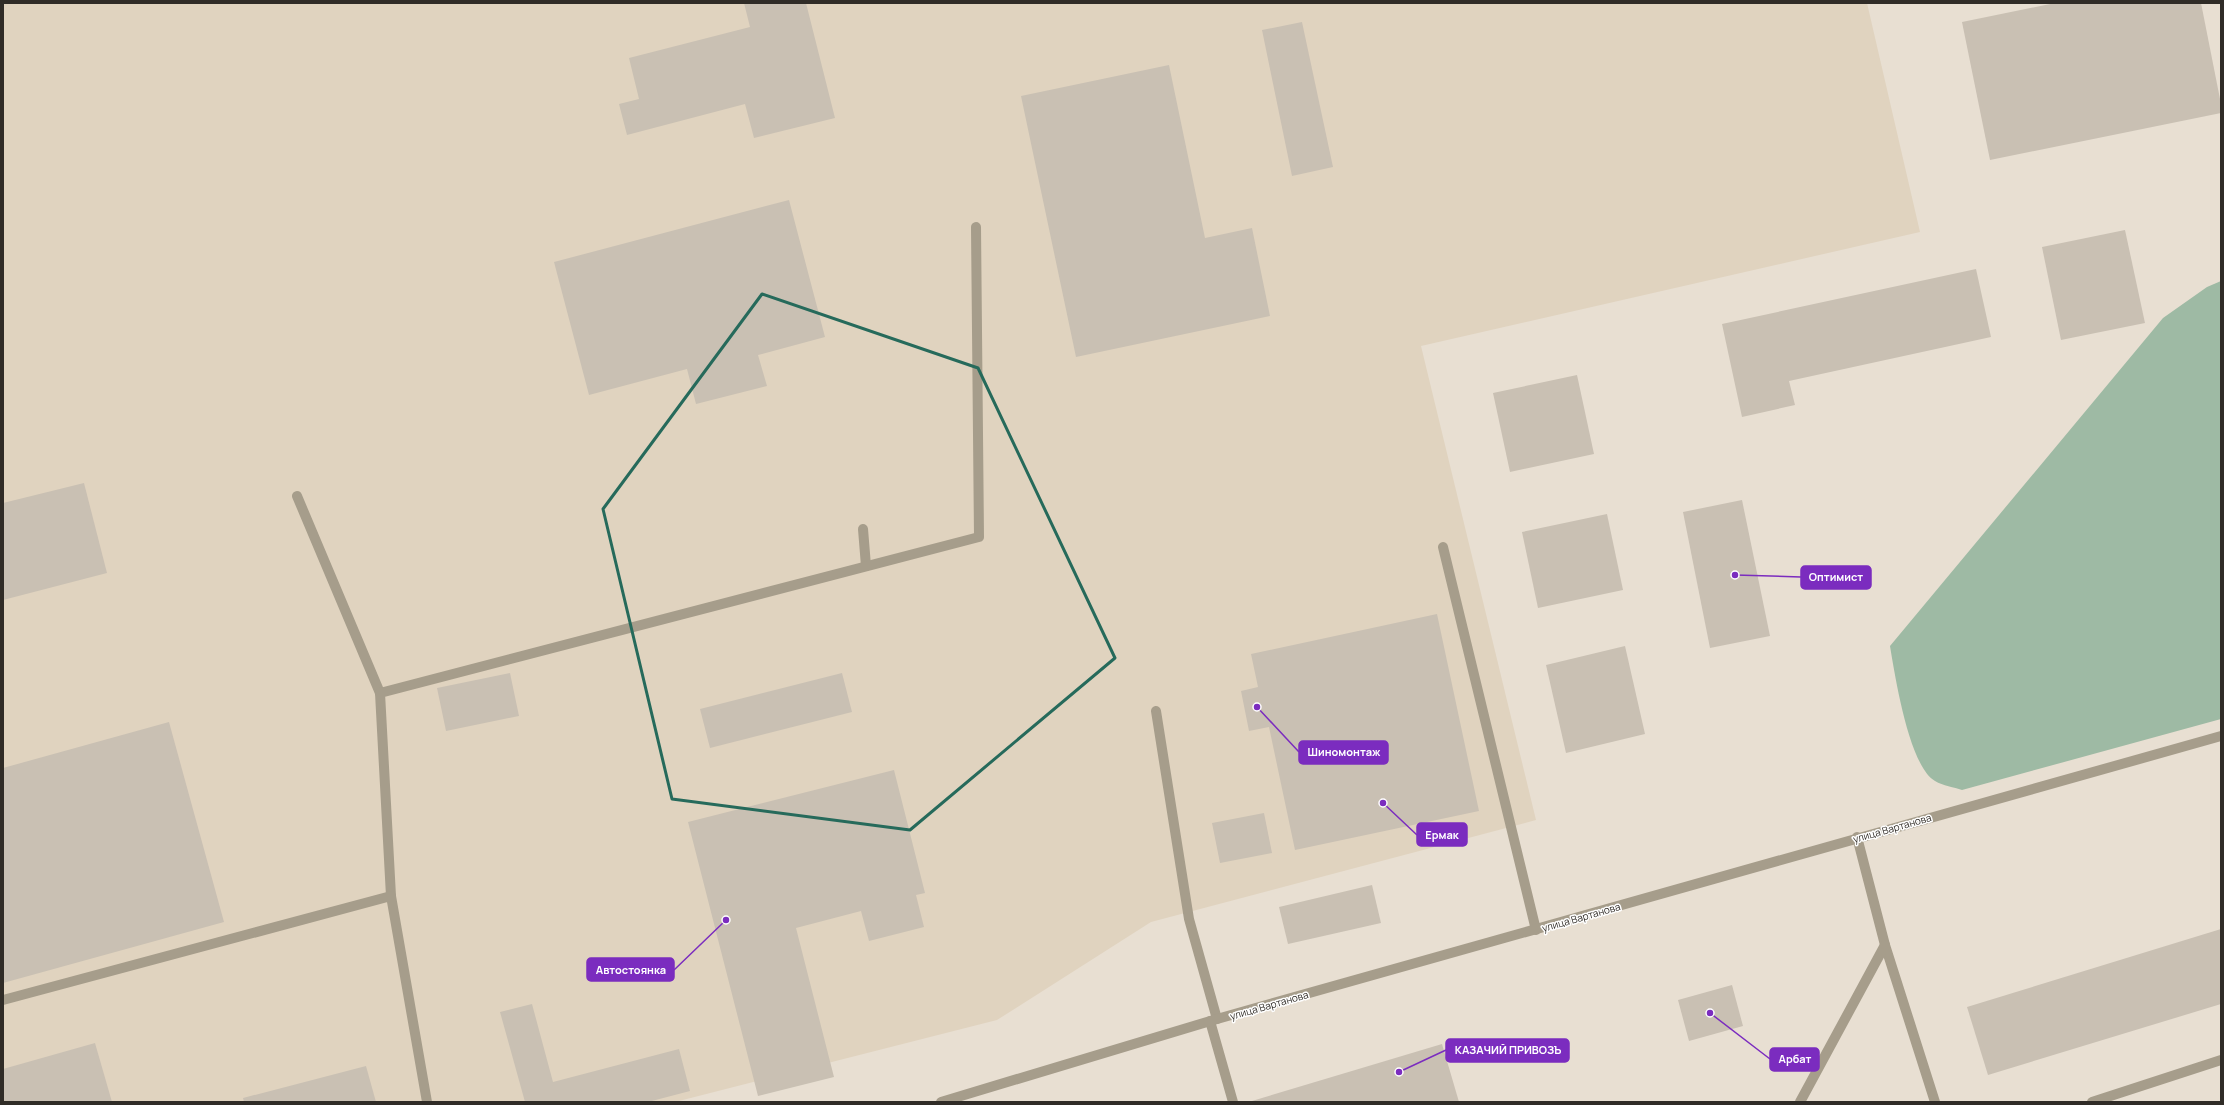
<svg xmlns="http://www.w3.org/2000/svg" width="2224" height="1105" viewBox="0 0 2224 1105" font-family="Manrope,sans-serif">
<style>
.built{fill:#e0d3bf}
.green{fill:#9ebaa4}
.building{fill:#c9c0b3}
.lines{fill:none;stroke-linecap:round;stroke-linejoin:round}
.service{stroke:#a69d8b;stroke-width:10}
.minor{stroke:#a69d8b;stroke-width:10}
.marked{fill:none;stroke:#266a5b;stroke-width:3;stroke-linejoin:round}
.labels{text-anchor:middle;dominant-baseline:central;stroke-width:3;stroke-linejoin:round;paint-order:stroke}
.street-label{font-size:10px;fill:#302c27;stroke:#fff}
.leader{fill:none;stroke:#7b2cbf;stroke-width:1.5}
.callout-dot{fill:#7b2cbf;stroke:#fff;stroke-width:1.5}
.callout{fill:#7b2cbf;stroke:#7b2cbf;stroke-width:1.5}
.callout-label{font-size:11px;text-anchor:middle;font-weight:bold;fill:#fff}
</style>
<rect width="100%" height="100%" fill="#e8dfd2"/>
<polygon class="built" points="3,3 1867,3 1920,232 1421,346 1536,820 1151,922 997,1020 675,1102 3,1102"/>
<path class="green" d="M 2221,281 L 2221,719 L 1962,790 C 1954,787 1943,786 1935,781 C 1909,766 1895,676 1890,646 L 2163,318 L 2207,287 Z"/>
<g class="building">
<polygon points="744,3 806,3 835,118 754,138 745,104 627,135 619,104 639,99 629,58 750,27"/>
<polygon points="2055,3 2201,3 2221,104 2221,113 1990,160 1962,22"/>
<polygon points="1302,22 1333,167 1292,176 1262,30"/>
<polygon points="1169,65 1205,238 1252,228 1270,316 1076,357 1021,96"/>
<polygon points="789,200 825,337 758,355 767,386 696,404 687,369 589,395 554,262"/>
<polygon points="2125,230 2145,323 2061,340 2042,247"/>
<polygon points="1976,269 1991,337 1789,381 1795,405 1742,417 1722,324"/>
<polygon points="1577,375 1594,454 1510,472 1493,393"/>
<polygon points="84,483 107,573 3,600 3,503"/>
<polygon points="1742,500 1770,636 1710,648 1683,512"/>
<polygon points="1607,514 1623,590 1538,608 1522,532"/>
<polygon points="1437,614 1479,811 1295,850 1269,727 1249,731 1241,691 1258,687 1251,654"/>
<polygon points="1625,646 1645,734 1566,753 1546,665"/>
<polygon points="510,673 519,716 446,731 437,688"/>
<polygon points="842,673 852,712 710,748 700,709"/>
<polygon points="169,722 224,922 3,983 3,768"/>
<polygon points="894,770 925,893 916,895 924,927 869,941 861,911 796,928 834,1077 758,1096 688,822"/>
<polygon points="1264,813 1272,853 1220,863 1212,823"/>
<polygon points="1372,885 1381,923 1288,944 1279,907"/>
<polygon points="2221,929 2221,1004 1988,1075 1967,1007"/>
<polygon points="1732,985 1743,1026 1689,1041 1678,1000"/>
<polygon points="532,1004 553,1082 679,1049 690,1091 648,1102 525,1102 500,1012"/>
<polygon points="95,1043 112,1102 3,1102 3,1069"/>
<polygon points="1442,1044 1459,1102 1253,1102 1252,1101"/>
<polygon points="366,1066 376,1102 244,1102 243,1098"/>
</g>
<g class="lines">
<g class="service">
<polyline points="297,496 380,693"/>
<polyline points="863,529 866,566"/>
<polyline points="1443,547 1536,930"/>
<polyline points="1156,711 1189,919 1217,1019"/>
<polyline points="1857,837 1885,945 1935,1102"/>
<polyline points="391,896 380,693 979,537 976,227"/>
<polyline points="3,1000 391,896 427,1102"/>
<polyline points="1210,1021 1233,1102"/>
<polyline points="1800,1102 1885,945"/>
<polyline points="2092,1102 2221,1060"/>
</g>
<polyline class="minor" points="941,1102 1217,1019 2221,736"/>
</g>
<path class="marked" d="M 762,294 L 978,368 L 1115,658 L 910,830 L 672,799 L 603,509 Z"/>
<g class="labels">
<g class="street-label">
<text transform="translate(1892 828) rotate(-16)">улица Вартанова</text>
<text transform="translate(1581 917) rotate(-16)">улица Вартанова</text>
<text transform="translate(1269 1005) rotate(-16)">улица Вартанова</text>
</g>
</g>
<path class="leader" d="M1735 575L1801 577M1257 707L1299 752M1383 803L1417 835M726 920L674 970M1399 1072L1446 1050M1710 1013L1770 1059"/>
<g class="callout-dot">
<circle cx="1735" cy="575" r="4"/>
<circle cx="1257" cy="707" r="4"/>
<circle cx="1383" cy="803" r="4"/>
<circle cx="726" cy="920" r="4"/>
<circle cx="1399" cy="1072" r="4"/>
<circle cx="1710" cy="1013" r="4"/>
</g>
<g class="callout">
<rect x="1801" y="566" width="70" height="23" rx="4"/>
<rect x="1299" y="741" width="89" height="23" rx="4"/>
<rect x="1417" y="823" width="50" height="23" rx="4"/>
<rect x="587" y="958" width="87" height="23" rx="4"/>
<rect x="1446" y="1039" width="123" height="23" rx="4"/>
<rect x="1770" y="1048" width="49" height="23" rx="4"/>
</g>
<g class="callout-label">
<text x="1836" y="581">Оптимист</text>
<text x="1344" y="756">Шиномонтаж</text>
<text x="1442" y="839">Ермак</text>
<text x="631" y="974">Автостоянка</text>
<text x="1508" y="1054">КАЗАЧИЙ ПРИВОЗЪ</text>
<text x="1795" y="1063">Арбат</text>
</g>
<rect width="2224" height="1105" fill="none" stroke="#302c27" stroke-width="8"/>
</svg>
